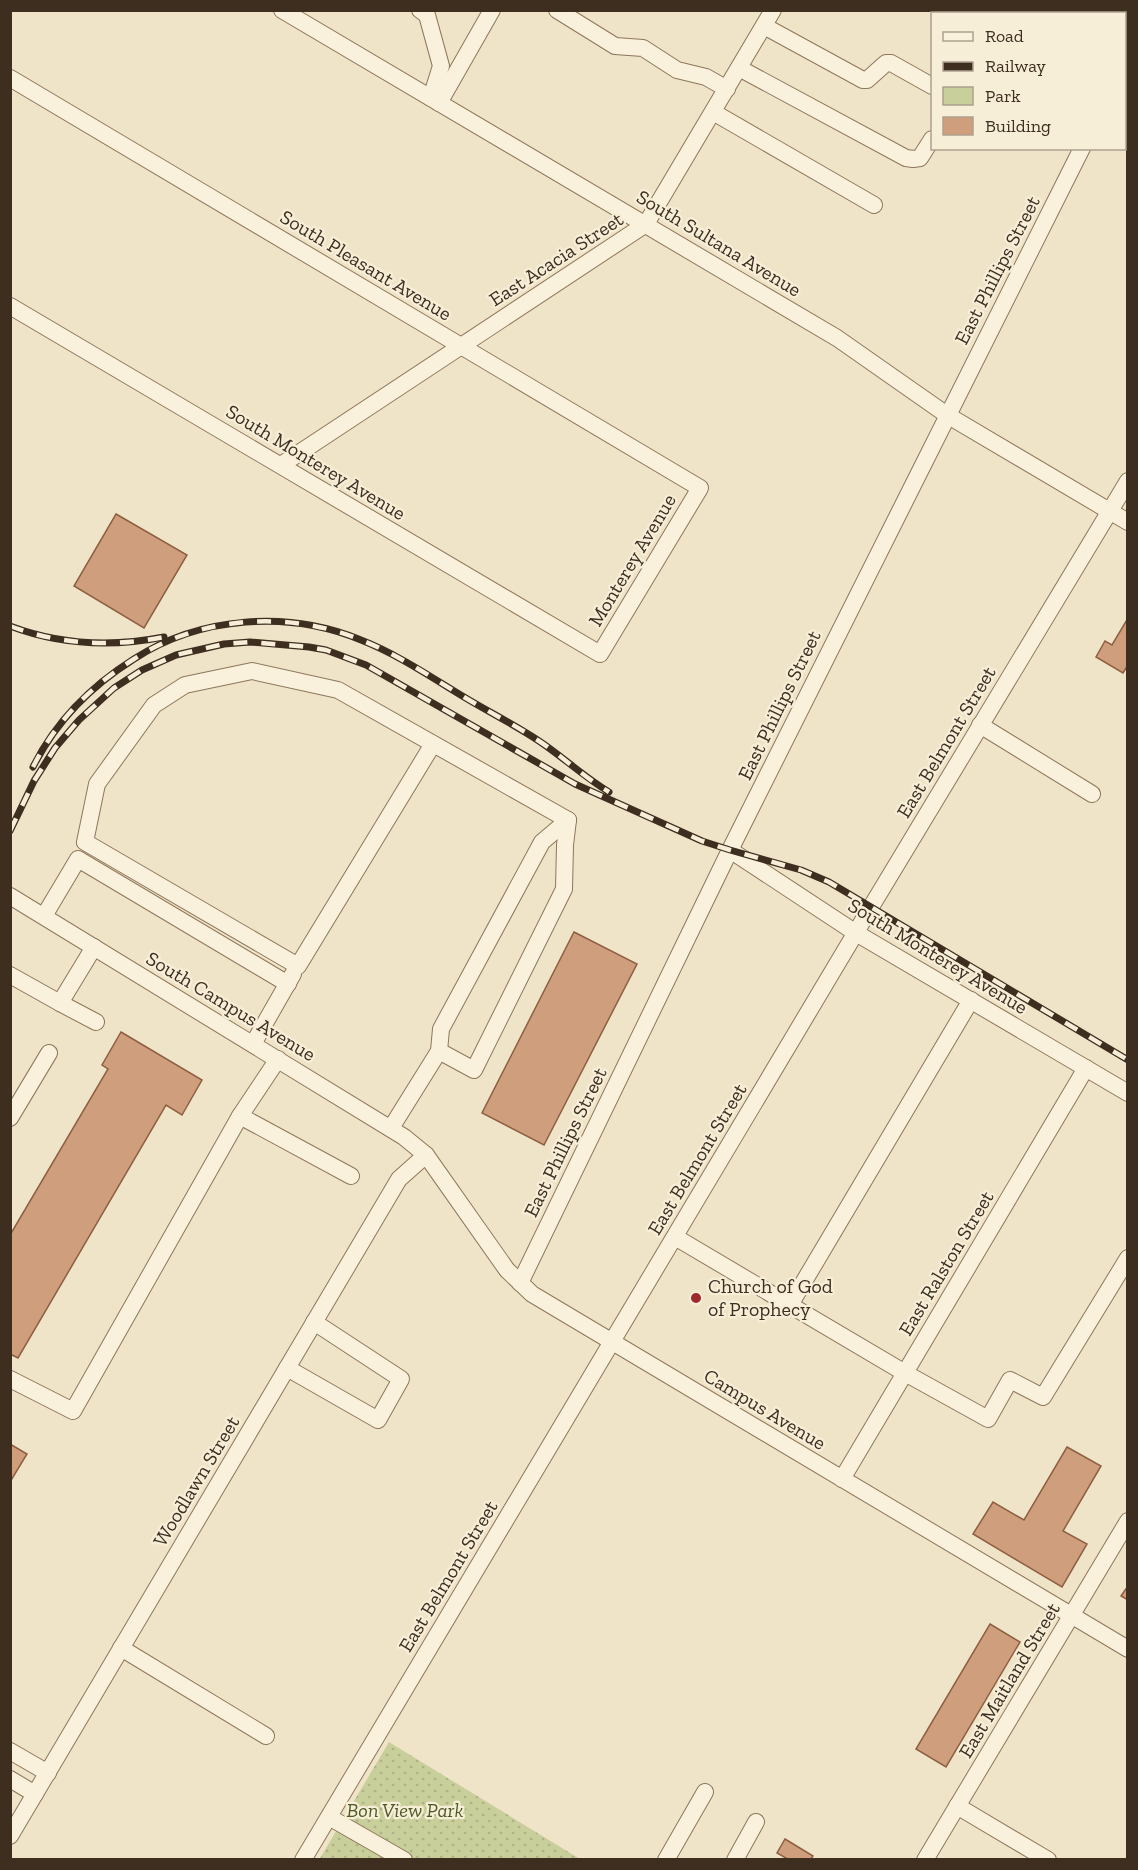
<svg xmlns="http://www.w3.org/2000/svg" width="1138" height="1870" viewBox="0 0 1138 1870" font-family="'Zilla Slab',serif">
<style>
.green{fill:url(#green-dots)}
.building{fill:#cf9f7d;stroke:#8d5f41;stroke-width:1.5}
.lines{fill:none;stroke-linecap:round;stroke-linejoin:round}
.minor-casing{stroke:#8d765c;stroke-width:18}
.minor{stroke:#faf1dc;stroke-width:16}
.rail-casing{stroke:#3d2e20;stroke-width:7}
.rail{stroke:#f7eed8;stroke-width:4.5;stroke-dasharray:14;stroke-linecap:butt}
.poi-dot{fill:#9e2a2b;stroke:#f7eed8;stroke-width:2}
.labels{text-anchor:middle;dominant-baseline:central;stroke-width:4.5;stroke-linejoin:round;paint-order:stroke}
.street-label{font-size:20px;fill:#3d2e20;stroke:#f7eed8}
.poi-label{font-size:20px;fill:#3d2e20;stroke:#f7eed8;text-anchor:start}
.park-label{font-size:20px;font-style:italic;fill:#4d5a26;stroke:#f7eed8}
</style>
<defs>
<pattern id="green-dots" width="8" height="8" patternUnits="userSpaceOnUse" patternTransform="scale(1.5)"><rect width="8" height="8" fill="#c9cf9b"/><path d="M2 2h.1M6 6h.1" fill="none" stroke="#aeb285" stroke-width="1.8" stroke-linecap="round"/></pattern>
</defs>
<rect width="100%" height="100%" fill="#f0e4c8"/>
<polygon class="green" points="389,1742 580,1859 319,1860"/>
<g class="building">
<polygon points="116,514 187,555 144,628 74,586"/>
<polygon points="1128,618 1128,665 1123,673 1096,657 1105,641 1112,645"/>
<polygon points="574,932 637,964 544,1145 482,1113"/>
<polygon points="121,1032 202,1080 182,1115 166,1105 18,1358 10,1354 10,1235 108,1069 102,1065"/>
<polygon points="10,1444 27,1454 10,1482"/>
<polygon points="1067,1447 1101,1466 1063,1531 1087,1544 1062,1587 973,1534 993,1502 1024,1520"/>
<polygon points="1128,1586 1128,1600 1121,1596"/>
<polygon points="990,1624 1020,1642 946,1767 916,1749"/>
<polygon points="785,1839 813,1856 810,1860 785,1860 786,1858 777,1853"/>
</g>
<g class="lines">
<g class="minor-casing">
<g id="minor">
<polyline points="282,10 837,338 947,415 1128,522"/>
<polyline points="420,10 427,15 441,66 431,98"/>
<polyline points="557,10 615,46 643,48 677,70 706,77 727,89"/>
<polyline points="764,26 863,80 867,80 886,63 891,63 932,86"/>
<polyline points="1124,65 1128,59"/>
<polyline points="739,68 906,158 913,159 920,158 932,139"/>
<polyline points="10,78 700,488 600,654 10,306"/>
<polyline points="439,103 492,10"/>
<polyline points="713,112 874,205"/>
<polyline points="281,465 646,224 773,10"/>
<polyline points="980,725 1092,794"/>
<polyline points="730,850 856,933 1128,1093"/>
<polyline points="10,896 404,1137 426,1155 507,1270 532,1294 1128,1649"/>
<polyline points="44,916 78,859 288,984"/>
<polyline points="94,947 60,1003 96,1022"/>
<polyline points="10,975 60,1003"/>
<polyline points="253,1044 293,974"/>
<polyline points="439,1051 441,1029 542,842 568,820"/>
<polyline points="278,1059 240,1116 351,1176"/>
<polyline points="10,1118 49,1053"/>
<polyline points="391,1128 439,1051 474,1070 564,889 565,845 568,820 338,690 252,671 185,685 154,705 97,784 85,842 298,966 433,744"/>
<polyline points="675,1237 905,1373 988,1419 1010,1380 1043,1397 1128,1258"/>
<polyline points="520,1283 730,850 1082,148"/>
<polyline points="790,1305 971,1000"/>
<polyline points="287,1368 378,1420 401,1379 314,1322"/>
<polyline points="10,1379 73,1411 240,1116"/>
<polyline points="842,1479 1086,1068"/>
<polyline points="121,1648 266,1736"/>
<polyline points="10,1751 48,1773"/>
<polyline points="10,1779 35,1794"/>
<polyline points="957,1806 1048,1860"/>
<polyline points="329,1817 404,1860"/>
<polyline points="10,1836 399,1179 426,1155"/>
<polyline points="303,1860 871,907 1128,481"/>
<polyline points="666,1860 705,1792"/>
<polyline points="735,1860 756,1822"/>
<polyline points="925,1860 1128,1521"/>
</g>
</g>
<use href="#minor" class="minor"/>
<g class="rail-casing">
<g id="rail">
<path d="M 10,626 C 60,645 112,647 164,637"/>
<path d="M 33,767 C 56,721 91,686 134,659 C 200,616 289,610 361,640 C 397,654 431,677 464,697 C 489,712 515,725 539,741 C 563,757 584,777 609,792"/>
<polyline points="10,831 34,781 55,748 79,720 114,688 142,670 176,655 224,644 250,642 309,647 326,650 366,665 575,784 702,841 730,850 801,870 829,882 1128,1060"/>
</g>
</g>
<use href="#rail" class="rail"/>
</g>
<circle class="poi-dot" cx="696" cy="1298" r="6"/>
<g class="labels">
<g class="street-label">
<text transform="translate(719 243) rotate(31)">South Sultana Avenue</text>
<text transform="translate(556 259) rotate(-33)">East Acacia Street</text>
<text transform="translate(366 265) rotate(31)">South Pleasant Avenue</text>
<text transform="translate(997 270) rotate(-63)">East Phillips Street</text>
<text transform="translate(316 462) rotate(31)">South Monterey Avenue</text>
<text transform="translate(632 560) rotate(-59)">Monterey Avenue</text>
<text transform="translate(779 705) rotate(-64)">East Phillips Street</text>
<text transform="translate(946 742) rotate(-59)">East Belmont Street</text>
<text transform="translate(938 956) rotate(31)">South Monterey Avenue</text>
<text transform="translate(231 1006) rotate(31)">South Campus Avenue</text>
<text transform="translate(565 1142) rotate(-64)">East Phillips Street</text>
<text transform="translate(697 1159) rotate(-59)">East Belmont Street</text>
<text transform="translate(946 1263) rotate(-59)">East Ralston Street</text>
<text transform="translate(765 1409) rotate(31)">Campus Avenue</text>
<text transform="translate(196 1481) rotate(-59)">Woodlawn Street</text>
<text transform="translate(448 1576) rotate(-59)">East Belmont Street</text>
<text transform="translate(1009 1680) rotate(-59)">East Maitland Street</text>
</g>
<g class="poi-label">
<text x="708" y="1286">Church of God<tspan x="708" dy="23">of Prophecy</tspan></text>
</g>
<g class="park-label">
<text x="405" y="1810">Bon View Park</text>
</g>
</g>
<rect width="1138" height="1870" fill="none" stroke="#3d2e20" stroke-width="24"/>
<rect x="931" y="12" width="195" height="138" fill="#f7eed8" stroke="#ada18e" stroke-width="1.5"/>
<rect x="943" y="32" width="30" height="9" fill="#faf1dc" stroke="#ada18e" stroke-width="1.5"/>
<text x="985" y="42" font-size="18" fill="#3d2e20">Road</text>
<rect x="943" y="62" width="30" height="9" fill="#3d2e20" stroke="#ada18e" stroke-width="1.5"/>
<text x="985" y="72" font-size="18" fill="#3d2e20">Railway</text>
<rect x="943" y="87" width="30" height="18" fill="#c9cf9b" stroke="#ada18e" stroke-width="1.5"/>
<text x="985" y="102" font-size="18" fill="#3d2e20">Park</text>
<rect x="943" y="117" width="30" height="18" fill="#cf9f7d" stroke="#ada18e" stroke-width="1.5"/>
<text x="985" y="132" font-size="18" fill="#3d2e20">Building</text>
</svg>
